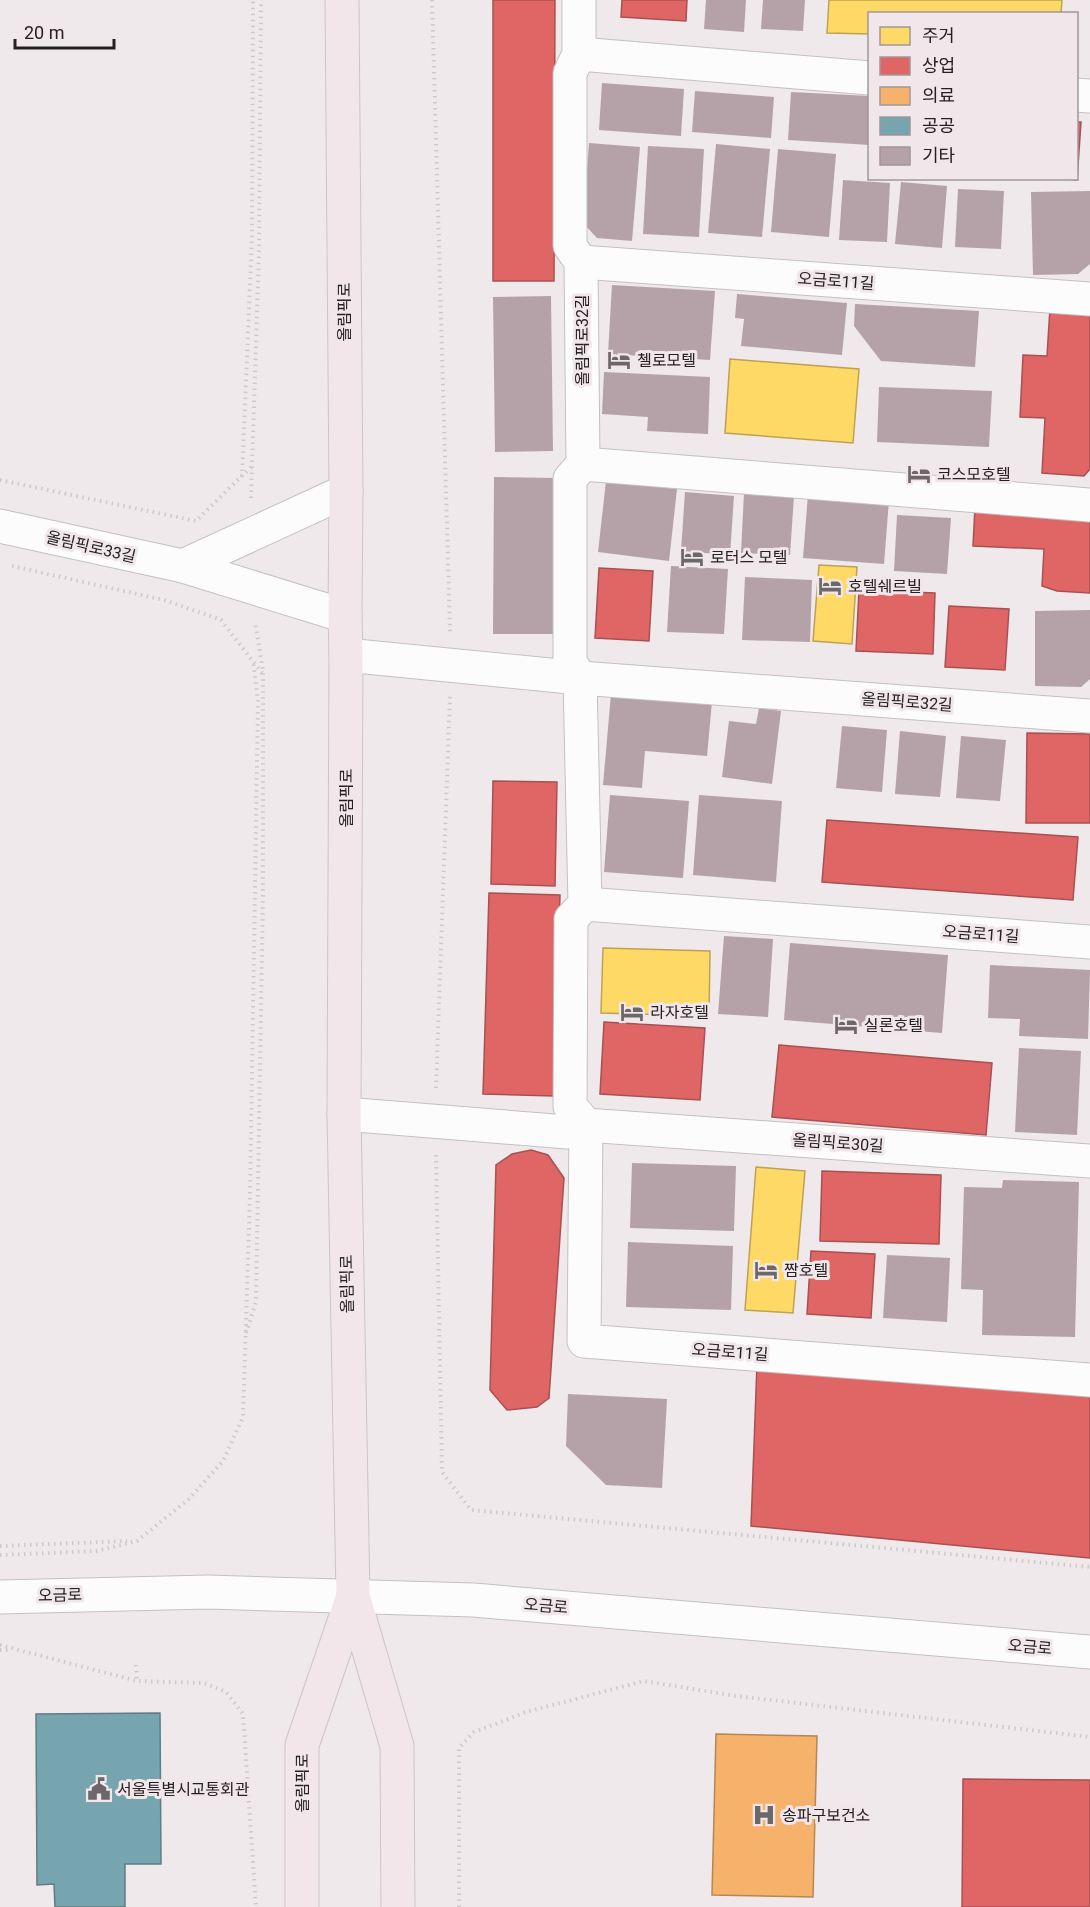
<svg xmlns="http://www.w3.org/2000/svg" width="1090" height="1907" viewBox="0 0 1090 1907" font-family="Roboto,'Noto Sans KR',sans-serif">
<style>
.homes{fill:#ffd966;stroke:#bea252;stroke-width:1.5}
.shops{fill:#e06666;stroke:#a85152;stroke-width:1.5}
.health{fill:#f6b26b;stroke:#b78655;stroke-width:1.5}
.public{fill:#76a5af;stroke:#5e7d85;stroke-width:1.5}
.building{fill:#b5a2a9}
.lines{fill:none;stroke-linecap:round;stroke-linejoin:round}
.street-casing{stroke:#c4c0c1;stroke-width:35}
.secondary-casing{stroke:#c4c0c1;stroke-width:35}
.primary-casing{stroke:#cac6c7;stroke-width:35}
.path{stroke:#cdcacb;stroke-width:4;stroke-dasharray:1.5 4.5;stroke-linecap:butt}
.street{stroke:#fdfcfc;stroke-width:33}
.secondary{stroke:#fdfcfc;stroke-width:33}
.primary{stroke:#f2e6eb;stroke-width:33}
.labels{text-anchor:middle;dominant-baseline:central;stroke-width:6;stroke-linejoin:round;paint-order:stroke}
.street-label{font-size:16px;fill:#252122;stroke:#f1e7ea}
.poi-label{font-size:16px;fill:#252122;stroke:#f1e7ea;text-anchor:start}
</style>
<rect width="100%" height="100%" fill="#efe9eb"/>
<g class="homes">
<polygon points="829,0 1062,0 1061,14 870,14 870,34 827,33"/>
<polygon points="730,359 859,369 853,443 725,433"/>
<polygon points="819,565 857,567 852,644 813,641"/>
<polygon points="603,948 710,951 709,1016 601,1013"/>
<polygon points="756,1167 805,1171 793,1313 745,1310"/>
</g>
<g class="shops">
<polygon points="493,0 555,0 554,281 493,281"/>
<polygon points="622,0 687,0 686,21 621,17"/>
<polygon points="1076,122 1081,122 1077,180 1057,178 1076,178"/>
<polygon points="1050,308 1090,310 1090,469 1084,476 1042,473 1045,418 1020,417 1023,355 1047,356"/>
<polygon points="975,507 1090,517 1090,593 1057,591 1042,586 1044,549 973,546"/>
<polygon points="599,568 653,571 649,641 595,638"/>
<polygon points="859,590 935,593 933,654 856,651"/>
<polygon points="949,606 1009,609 1005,670 945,667"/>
<polygon points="1027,733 1090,734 1090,823 1026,823"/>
<polygon points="493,781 557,782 555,886 491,884"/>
<polygon points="827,820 1078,837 1073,900 822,882"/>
<polygon points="489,893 560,895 554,1096 483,1094"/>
<polygon points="604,1022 705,1028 700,1100 600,1094"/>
<polygon points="779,1045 992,1063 986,1135 772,1117"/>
<polygon points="531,1150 548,1155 564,1178 549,1398 537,1407 507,1410 490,1390 496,1165 512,1154"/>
<polygon points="822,1171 941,1175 939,1244 820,1241"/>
<polygon points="811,1251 875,1254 871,1318 807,1314"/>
<polygon points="757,1364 1090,1392 1090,1558 751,1526"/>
<polygon points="963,1779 1090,1780 1090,1907 962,1907"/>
</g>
<polygon class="health" points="716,1734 817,1736 813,1897 712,1895"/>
<polygon class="public" points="160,1713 161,1864 125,1864 125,1907 55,1907 54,1884 37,1885 36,1714"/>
<g class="building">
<polygon points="706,0 746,0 744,32 704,29"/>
<polygon points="763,0 805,0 803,31 761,29"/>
<polygon points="602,83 684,89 681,136 599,130"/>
<polygon points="695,91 774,97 771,138 692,132"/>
<polygon points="791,92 870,96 870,145 788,140"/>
<polygon points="589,143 640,147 632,241 597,238 583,223"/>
<polygon points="716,144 770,149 762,237 708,233"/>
<polygon points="648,146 704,149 699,237 643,234"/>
<polygon points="778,149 836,154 829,237 771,232"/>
<polygon points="843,180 890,183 887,242 839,240"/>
<polygon points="901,182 947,186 942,248 895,244"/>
<polygon points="958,189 1004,191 1001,249 955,247"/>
<polygon points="1090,191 1090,264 1078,274 1033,275 1031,192"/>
<polygon points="612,285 715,291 710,360 608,354"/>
<polygon points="737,294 847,303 842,355 741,346 744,319 735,318"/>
<polygon points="551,296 553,451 495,452 493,297"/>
<polygon points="855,304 979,311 975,367 881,361 854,326"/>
<polygon points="604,372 710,377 708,434 647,431 648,417 602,414"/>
<polygon points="879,387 992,391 989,447 877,442"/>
<polygon points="494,477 557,478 557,634 493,634"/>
<polygon points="606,481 677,489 669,561 598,552"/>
<polygon points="685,492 734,496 730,555 681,551"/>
<polygon points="744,493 794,496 790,555 741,553"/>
<polygon points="808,494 889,500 884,564 803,558"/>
<polygon points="897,515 951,518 947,574 894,571"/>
<polygon points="671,566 728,569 724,634 667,632"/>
<polygon points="745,577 812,580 810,642 742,640"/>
<polygon points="1090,610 1090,679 1081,687 1035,686 1035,611"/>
<polygon points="611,694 712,702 707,756 645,751 642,788 603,785"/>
<polygon points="759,708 781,711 772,784 722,777 729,721 756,724"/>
<polygon points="842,726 887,730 882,792 836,788"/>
<polygon points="900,731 946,736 940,797 895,794"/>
<polygon points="961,736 1006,740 1000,801 956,798"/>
<polygon points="610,795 689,801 683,878 604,872"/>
<polygon points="699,795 782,801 776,882 693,875"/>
<polygon points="724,936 773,939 768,1017 718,1014"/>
<polygon points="790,943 948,955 942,1033 784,1020"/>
<polygon points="990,965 1090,970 1088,1039 1019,1036 1020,1019 988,1018"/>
<polygon points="1019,1048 1081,1051 1077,1135 1015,1132"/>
<polygon points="632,1163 736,1166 734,1231 630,1228"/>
<polygon points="1003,1180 1079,1182 1075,1337 982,1335 983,1290 961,1289 964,1187 1002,1188"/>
<polygon points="628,1242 733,1246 731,1310 626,1307"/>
<polygon points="887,1255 950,1258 947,1322 883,1318"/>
<polygon points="568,1394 667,1399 662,1488 606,1485 566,1446"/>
</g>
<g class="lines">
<g class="street-casing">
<g id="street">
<polyline points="579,0 579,54 570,73 570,246 581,262 583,464 570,479 570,662 580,678 585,904 571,919 570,1106 586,1125 584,1341 1090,1380"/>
<polyline points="579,54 870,78"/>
<polyline points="1076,95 1090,96"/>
<polyline points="581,262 1090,299"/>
<polyline points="583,464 1090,505"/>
<polyline points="0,526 183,566 345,616"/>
<polyline points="183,566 346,491"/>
<polyline points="585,904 1090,942"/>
<polyline points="344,1114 567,1132 586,1125 1090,1161"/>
</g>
</g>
<g class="secondary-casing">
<g id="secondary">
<polyline points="346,655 580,678 1090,716"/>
<polyline points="0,1597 208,1592 473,1600 1090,1652"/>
</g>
</g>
<g class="primary-casing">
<g id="primary">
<polyline points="342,0 346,491 345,616 346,655 344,1114 353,1596 397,1746 398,1907"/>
<polyline points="302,1907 302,1745 353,1596"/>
</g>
</g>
<g class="path">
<polyline points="432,0 450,632"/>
<polyline points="242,477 252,237 253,0"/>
<polyline points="0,480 196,521 252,466"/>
<polyline points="251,498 259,253 261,0"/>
<polyline points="12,566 164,600 221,620 262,673"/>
<polyline points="436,1088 450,696"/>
<polyline points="436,1155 442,1472 471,1510 1090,1567"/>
<polyline points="246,1333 256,1302 263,895 263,670 255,622"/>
<polyline points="0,1546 127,1541"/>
<polyline points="0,1555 96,1551 137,1541 190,1498 223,1461 243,1417 250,1195 258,701 253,660"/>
<polyline points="0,1645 137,1681"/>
<polyline points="0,1650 12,1650"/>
<polyline points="136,1665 137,1681 204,1683 226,1692 243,1714 256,1907"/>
<polyline points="459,1907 459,1748 474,1732 503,1721 526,1712 644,1681 736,1696 1090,1737"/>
</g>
<use href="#street" class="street"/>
<use href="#secondary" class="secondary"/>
<use href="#primary" class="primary"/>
</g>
<defs>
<g id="hotel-bare" transform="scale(1.8)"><path d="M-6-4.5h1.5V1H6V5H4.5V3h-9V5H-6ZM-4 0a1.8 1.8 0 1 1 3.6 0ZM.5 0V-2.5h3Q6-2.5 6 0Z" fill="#6c6768" stroke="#f1e7ea" stroke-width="2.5" paint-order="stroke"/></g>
<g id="civic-bare" transform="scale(1.8)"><path d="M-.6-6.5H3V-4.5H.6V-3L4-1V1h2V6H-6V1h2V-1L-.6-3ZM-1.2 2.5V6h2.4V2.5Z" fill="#6c6768" stroke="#f1e7ea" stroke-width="2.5" paint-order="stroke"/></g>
<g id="hospital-bare" transform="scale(1.8)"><path d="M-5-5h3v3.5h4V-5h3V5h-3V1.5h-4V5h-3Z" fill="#6c6768" stroke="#f1e7ea" stroke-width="2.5" paint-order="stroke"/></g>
</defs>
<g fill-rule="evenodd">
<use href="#hotel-bare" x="619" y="360"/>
<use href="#hotel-bare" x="919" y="474"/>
<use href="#hotel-bare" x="692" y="557"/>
<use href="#hotel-bare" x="830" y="586"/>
<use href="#hotel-bare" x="632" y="1012"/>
<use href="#hotel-bare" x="846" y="1025"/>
<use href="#hotel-bare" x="766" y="1270"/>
<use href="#civic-bare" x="99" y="1789"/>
<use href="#hospital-bare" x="764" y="1815"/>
</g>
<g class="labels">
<g class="street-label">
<text transform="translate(836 281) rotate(4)">오금로11길</text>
<text transform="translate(344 312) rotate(-90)">올림픽로</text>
<text transform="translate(582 340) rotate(-90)">올림픽로32길</text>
<text transform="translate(91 547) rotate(13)">올림픽로33길</text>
<text transform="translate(907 702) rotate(4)">올림픽로32길</text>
<text transform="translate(346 798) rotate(-90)">올림픽로</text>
<text transform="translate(981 934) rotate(4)">오금로11길</text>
<text transform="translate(838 1143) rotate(4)">올림픽로30길</text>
<text transform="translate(347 1284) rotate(-91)">올림픽로</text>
<text transform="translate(730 1352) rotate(4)">오금로11길</text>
<text transform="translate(60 1595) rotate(-1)">오금로</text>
<text transform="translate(546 1606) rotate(5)">오금로</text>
<text transform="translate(1030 1647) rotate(5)">오금로</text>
<text transform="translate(302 1783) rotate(-90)">올림픽로</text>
</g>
<g class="poi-label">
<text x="637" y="360">첼로모텔</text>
<text x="937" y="474">코스모호텔</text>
<text x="710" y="557">로터스 모텔</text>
<text x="848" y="586">호텔쉐르빌</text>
<text x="650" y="1012">라자호텔</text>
<text x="864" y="1025">실론호텔</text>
<text x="784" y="1270">짬호텔</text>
<text x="117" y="1789">서울특별시교통회관</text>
<text x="782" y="1815">송파구보건소</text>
</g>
</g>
<rect x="868" y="12" width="210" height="168" fill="#f1e7ea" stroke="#9f989a" stroke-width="1.5"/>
<rect x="880" y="27" width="30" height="18" fill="#ffd966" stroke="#9f989a" stroke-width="1.5"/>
<text x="922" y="42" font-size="18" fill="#252122">주거</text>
<rect x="880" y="57" width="30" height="18" fill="#e06666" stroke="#9f989a" stroke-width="1.5"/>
<text x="922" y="72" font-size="18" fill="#252122">상업</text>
<rect x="880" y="87" width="30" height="18" fill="#f6b26b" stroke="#9f989a" stroke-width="1.5"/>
<text x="922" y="102" font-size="18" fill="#252122">의료</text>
<rect x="880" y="117" width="30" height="18" fill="#76a5af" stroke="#9f989a" stroke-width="1.5"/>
<text x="922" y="132" font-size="18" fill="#252122">공공</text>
<rect x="880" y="147" width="30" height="18" fill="#b5a2a9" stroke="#9f989a" stroke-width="1.5"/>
<text x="922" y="162" font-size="18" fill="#252122">기타</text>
<path d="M15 39v9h99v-9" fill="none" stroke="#252122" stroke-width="3"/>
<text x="24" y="39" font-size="18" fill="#252122" stroke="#f1e7ea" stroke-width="4.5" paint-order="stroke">20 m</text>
</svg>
